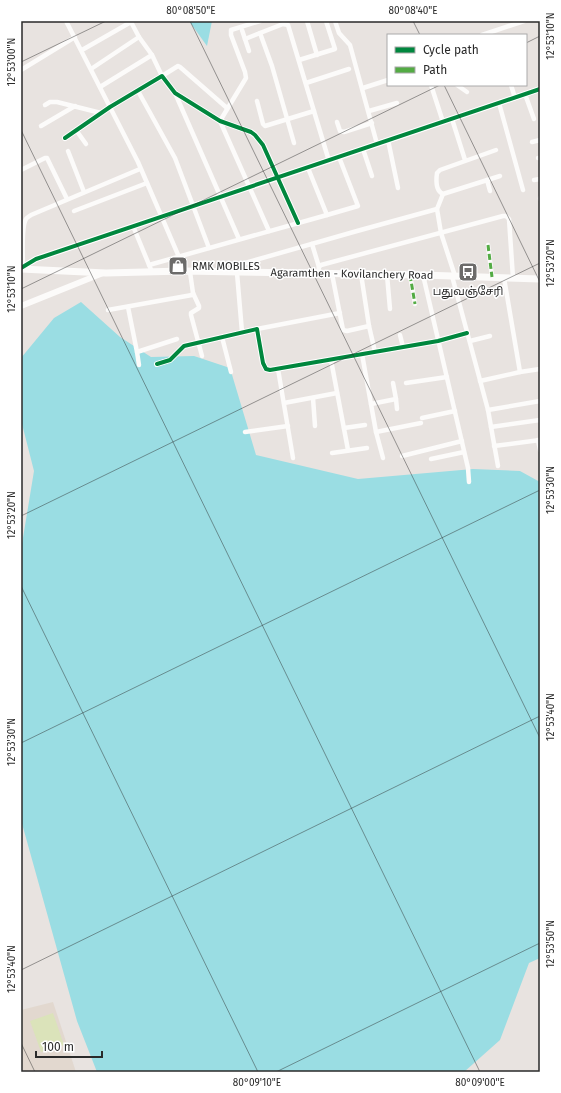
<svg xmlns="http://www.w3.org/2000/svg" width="561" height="1093" viewBox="0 0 561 1093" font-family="'Fira Sans','Noto Sans Tamil',sans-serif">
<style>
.education{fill:#e2d8cf}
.pitch{fill:#dbe3ba}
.water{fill:#9adde3}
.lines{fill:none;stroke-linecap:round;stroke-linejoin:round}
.minor{stroke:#fcfbfa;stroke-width:4.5}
.tertiary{stroke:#fcfbfa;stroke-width:6}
.secondary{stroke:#fcfbfa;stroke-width:7}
.quiet{stroke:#53ab44;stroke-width:3;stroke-dasharray:6 3;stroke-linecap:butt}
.cycleway-casing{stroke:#fff;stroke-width:6}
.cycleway{stroke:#00873e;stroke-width:4}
.ticks{fill:none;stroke:#2a2a2a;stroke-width:1;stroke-opacity:0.45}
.labels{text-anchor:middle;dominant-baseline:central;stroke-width:3;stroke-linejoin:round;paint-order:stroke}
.poi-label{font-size:11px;fill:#2a2a2a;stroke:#fff;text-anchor:start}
.street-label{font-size:11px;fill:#2a2a2a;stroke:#fff}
.neatline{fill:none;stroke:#2a2a2a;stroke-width:1.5}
.ticks-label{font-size:10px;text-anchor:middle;fill:#2a2a2a}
</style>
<rect width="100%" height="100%" fill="#e8e3e0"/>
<polygon class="education" points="53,1002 76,1072 24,1072 21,1064 21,1010"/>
<polygon class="pitch" points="53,1013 64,1045 41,1052 30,1021"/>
<g class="water">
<polygon points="189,21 212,21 207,46"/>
<polygon points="81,302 120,337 151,357 194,356 230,368 256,455 358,479 473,469 520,471 540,482 540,958 529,963 500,1040 464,1072 97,1072 77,1021 21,820 21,550 34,471 21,420 21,358 54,318"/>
</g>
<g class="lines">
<g class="minor">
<polyline points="66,21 138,162 179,257 183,271"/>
<polyline points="307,21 317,55"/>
<polyline points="335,21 339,33 350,45 377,144"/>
<polyline points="242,30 249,51"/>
<polyline points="260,33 272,66 294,143"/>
<polyline points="482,35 524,21"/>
<polyline points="245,39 283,24 288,25 329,161"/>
<polyline points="82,50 131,22 139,37 152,55 162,76 178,66 180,67 227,108"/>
<polyline points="299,60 335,49 326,21"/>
<polyline points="91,69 139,37"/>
<polyline points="21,70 75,37"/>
<polyline points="306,83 349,69"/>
<polyline points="431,85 443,122"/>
<polyline points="457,85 467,92"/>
<polyline points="511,85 515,98"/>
<polyline points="100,87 152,55"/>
<polyline points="363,88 388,80"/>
<polyline points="138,91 175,158 209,248"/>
<polyline points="175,93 239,239"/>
<polyline points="525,94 534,119"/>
<polyline points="257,101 263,124 265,126 314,111"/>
<polyline points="499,103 523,190"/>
<polyline points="45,105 50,102 57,102 101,113"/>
<polyline points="369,111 397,103"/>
<polyline points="452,119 465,160"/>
<polyline points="220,121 246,78 245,72 231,35 231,30 260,21"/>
<polyline points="220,121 269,231"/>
<polyline points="337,122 340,131 344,132 372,123"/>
<polyline points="41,126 75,106"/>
<polyline points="76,130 86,144"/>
<polyline points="65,138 110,107 162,76 175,93 220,121 251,132 255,135 263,145 298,223"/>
<polyline points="388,140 398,188"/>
<polyline points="532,142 540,140"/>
<polyline points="363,149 372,176"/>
<path d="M 496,150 L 440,170 L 437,173 C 436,180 436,191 443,194 L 500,176"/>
<polyline points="68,151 84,192"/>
<polyline points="538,158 540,158"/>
<polyline points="21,170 45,158 47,158 67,199"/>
<polyline points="487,180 490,191"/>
<polyline points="534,180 540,179"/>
<polyline points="540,198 540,199"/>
<polyline points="437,209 443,194"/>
<polyline points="74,211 147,183"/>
<polyline points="327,215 358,206 339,157"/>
<polyline points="133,226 152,272"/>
<polyline points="312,244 319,267"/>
<polyline points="488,245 492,277"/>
<polyline points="149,265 327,215 308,168"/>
<path d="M 23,267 C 23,256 21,227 26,219 C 27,217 30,216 31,215 L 140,169"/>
<polyline points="228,272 238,265 357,231 437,209 441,233 455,276"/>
<polyline points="237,273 242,332"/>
<polyline points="318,274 319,267 321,265 503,216 506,216 509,219 513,278"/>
<polyline points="332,274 343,330 347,331 369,326"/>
<polyline points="361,274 369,326 375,352"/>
<polyline points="387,275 390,309"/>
<polyline points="410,275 415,304"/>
<polyline points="423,275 468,468 469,482"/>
<polyline points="452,276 488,410 498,466"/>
<polyline points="504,278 520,372 540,369"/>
<polyline points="193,293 199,306 199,308 191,313 191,315 202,356"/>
<polyline points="128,307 137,352 177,339"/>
<polyline points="108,310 192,295 193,293 190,272"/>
<polyline points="257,329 340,313"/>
<polyline points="400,335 403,347"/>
<polyline points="222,337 231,372"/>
<polyline points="470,341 490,336"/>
<polyline points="137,352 139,365"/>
<polyline points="362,354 376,432 383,458"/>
<polyline points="331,360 348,450"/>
<polyline points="157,364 170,360 184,346 257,329 263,363 266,369 270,370 438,341 467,333"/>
<polyline points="278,369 293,458"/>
<polyline points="480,381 520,372"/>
<polyline points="393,383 396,399"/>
<polyline points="406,383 447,377"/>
<polyline points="313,398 315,426"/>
<polyline points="284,403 337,393"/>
<polyline points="371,404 396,399 397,409"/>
<polyline points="488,410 540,401"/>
<polyline points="422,418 455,411"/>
<polyline points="491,427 540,420"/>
<polyline points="344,428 365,425"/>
<polyline points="245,432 288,426"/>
<polyline points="376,432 421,423"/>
<polyline points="538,440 540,450"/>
<polyline points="494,446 540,440"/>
<polyline points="332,453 367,448"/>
<polyline points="402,456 462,441"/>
<polyline points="431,459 464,452"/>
</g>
<g class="tertiary">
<polyline points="21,268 36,259 540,89"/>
<polyline points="21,306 103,273"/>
</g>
<polyline class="secondary" points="21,269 106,273 183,271 423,275 540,279"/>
<g class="quiet">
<polyline points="488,245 492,277"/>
<polyline points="410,275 415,304"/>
</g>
<g class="cycleway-casing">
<g id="cycleway">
<polyline points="65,138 110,107 162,76 175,93 220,121 251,132 255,135 263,145 298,223"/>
<polyline points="21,268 36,259 540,89"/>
<polyline points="157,364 170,360 184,346 257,329 263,363 266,369 270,370 438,341 467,333"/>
</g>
</g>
<use href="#cycleway" class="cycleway"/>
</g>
<path class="ticks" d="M 190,21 L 540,738M 413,21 L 420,35M 526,43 L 540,36M 21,62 L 106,21M 444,85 L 540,282M 21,130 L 480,1072M 21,289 L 440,85M 21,516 L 540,263M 21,586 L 258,1072M 21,743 L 540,490M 21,970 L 540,716M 21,1043 L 35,1072M 276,1072 L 540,943"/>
<defs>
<g id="shop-square" transform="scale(1)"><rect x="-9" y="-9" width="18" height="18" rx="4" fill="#6c6b6a" stroke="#fff"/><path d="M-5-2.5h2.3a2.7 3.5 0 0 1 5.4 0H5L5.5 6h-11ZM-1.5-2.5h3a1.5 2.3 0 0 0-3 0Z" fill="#fff"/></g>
<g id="bus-square" transform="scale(1)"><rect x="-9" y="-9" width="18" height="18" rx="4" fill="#6c6b6a" stroke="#fff"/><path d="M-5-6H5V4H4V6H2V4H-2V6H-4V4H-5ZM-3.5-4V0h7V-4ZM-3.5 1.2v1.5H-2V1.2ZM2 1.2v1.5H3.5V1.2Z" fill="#fff"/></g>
</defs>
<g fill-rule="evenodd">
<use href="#shop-square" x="178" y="266"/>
<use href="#bus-square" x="468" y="272"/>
</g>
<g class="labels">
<g class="poi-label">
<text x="192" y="266">RMK MOBILES</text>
<text x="468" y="291" text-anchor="middle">பதுவஞ்சேரி</text>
</g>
<g class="street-label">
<text transform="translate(352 274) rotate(1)">Agaramthen - Kovilanchery Road</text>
</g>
</g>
<rect width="561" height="1093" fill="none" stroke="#ffffff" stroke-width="44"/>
<rect x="387" y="34" width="140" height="52" fill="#ffffff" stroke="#aaaaaa"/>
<rect x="395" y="47" width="20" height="6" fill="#00873e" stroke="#aaaaaa"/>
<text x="423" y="54" font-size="12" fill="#2a2a2a">Cycle path</text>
<rect x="395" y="67" width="20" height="6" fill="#53ab44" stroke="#aaaaaa"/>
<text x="423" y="74" font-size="12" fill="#2a2a2a">Path</text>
<path d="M36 1051v6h66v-6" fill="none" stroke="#2a2a2a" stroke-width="2"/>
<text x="42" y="1051" font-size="12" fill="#2a2a2a" stroke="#ffffff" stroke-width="3" paint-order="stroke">100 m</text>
<rect x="22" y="22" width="517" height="1049" class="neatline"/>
<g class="ticks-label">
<text x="191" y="14">80°08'50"E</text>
<text x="413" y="14">80°08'40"E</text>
<text transform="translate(550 36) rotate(-90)" y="4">12°53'10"N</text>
<text transform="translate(11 62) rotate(-90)" y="4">12°53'00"N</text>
<text transform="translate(550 263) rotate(-90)" y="4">12°53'20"N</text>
<text transform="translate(11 289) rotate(-90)" y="4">12°53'10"N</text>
<text transform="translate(550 490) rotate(-90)" y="4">12°53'30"N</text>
<text transform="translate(11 515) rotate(-90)" y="4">12°53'20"N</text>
<text transform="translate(550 717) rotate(-90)" y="4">12°53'40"N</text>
<text transform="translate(11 742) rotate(-90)" y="4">12°53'30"N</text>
<text transform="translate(550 944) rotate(-90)" y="4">12°53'50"N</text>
<text transform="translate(11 969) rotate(-90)" y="4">12°53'40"N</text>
<text x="257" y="1086">80°09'10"E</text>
<text x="480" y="1086">80°09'00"E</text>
</g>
</svg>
